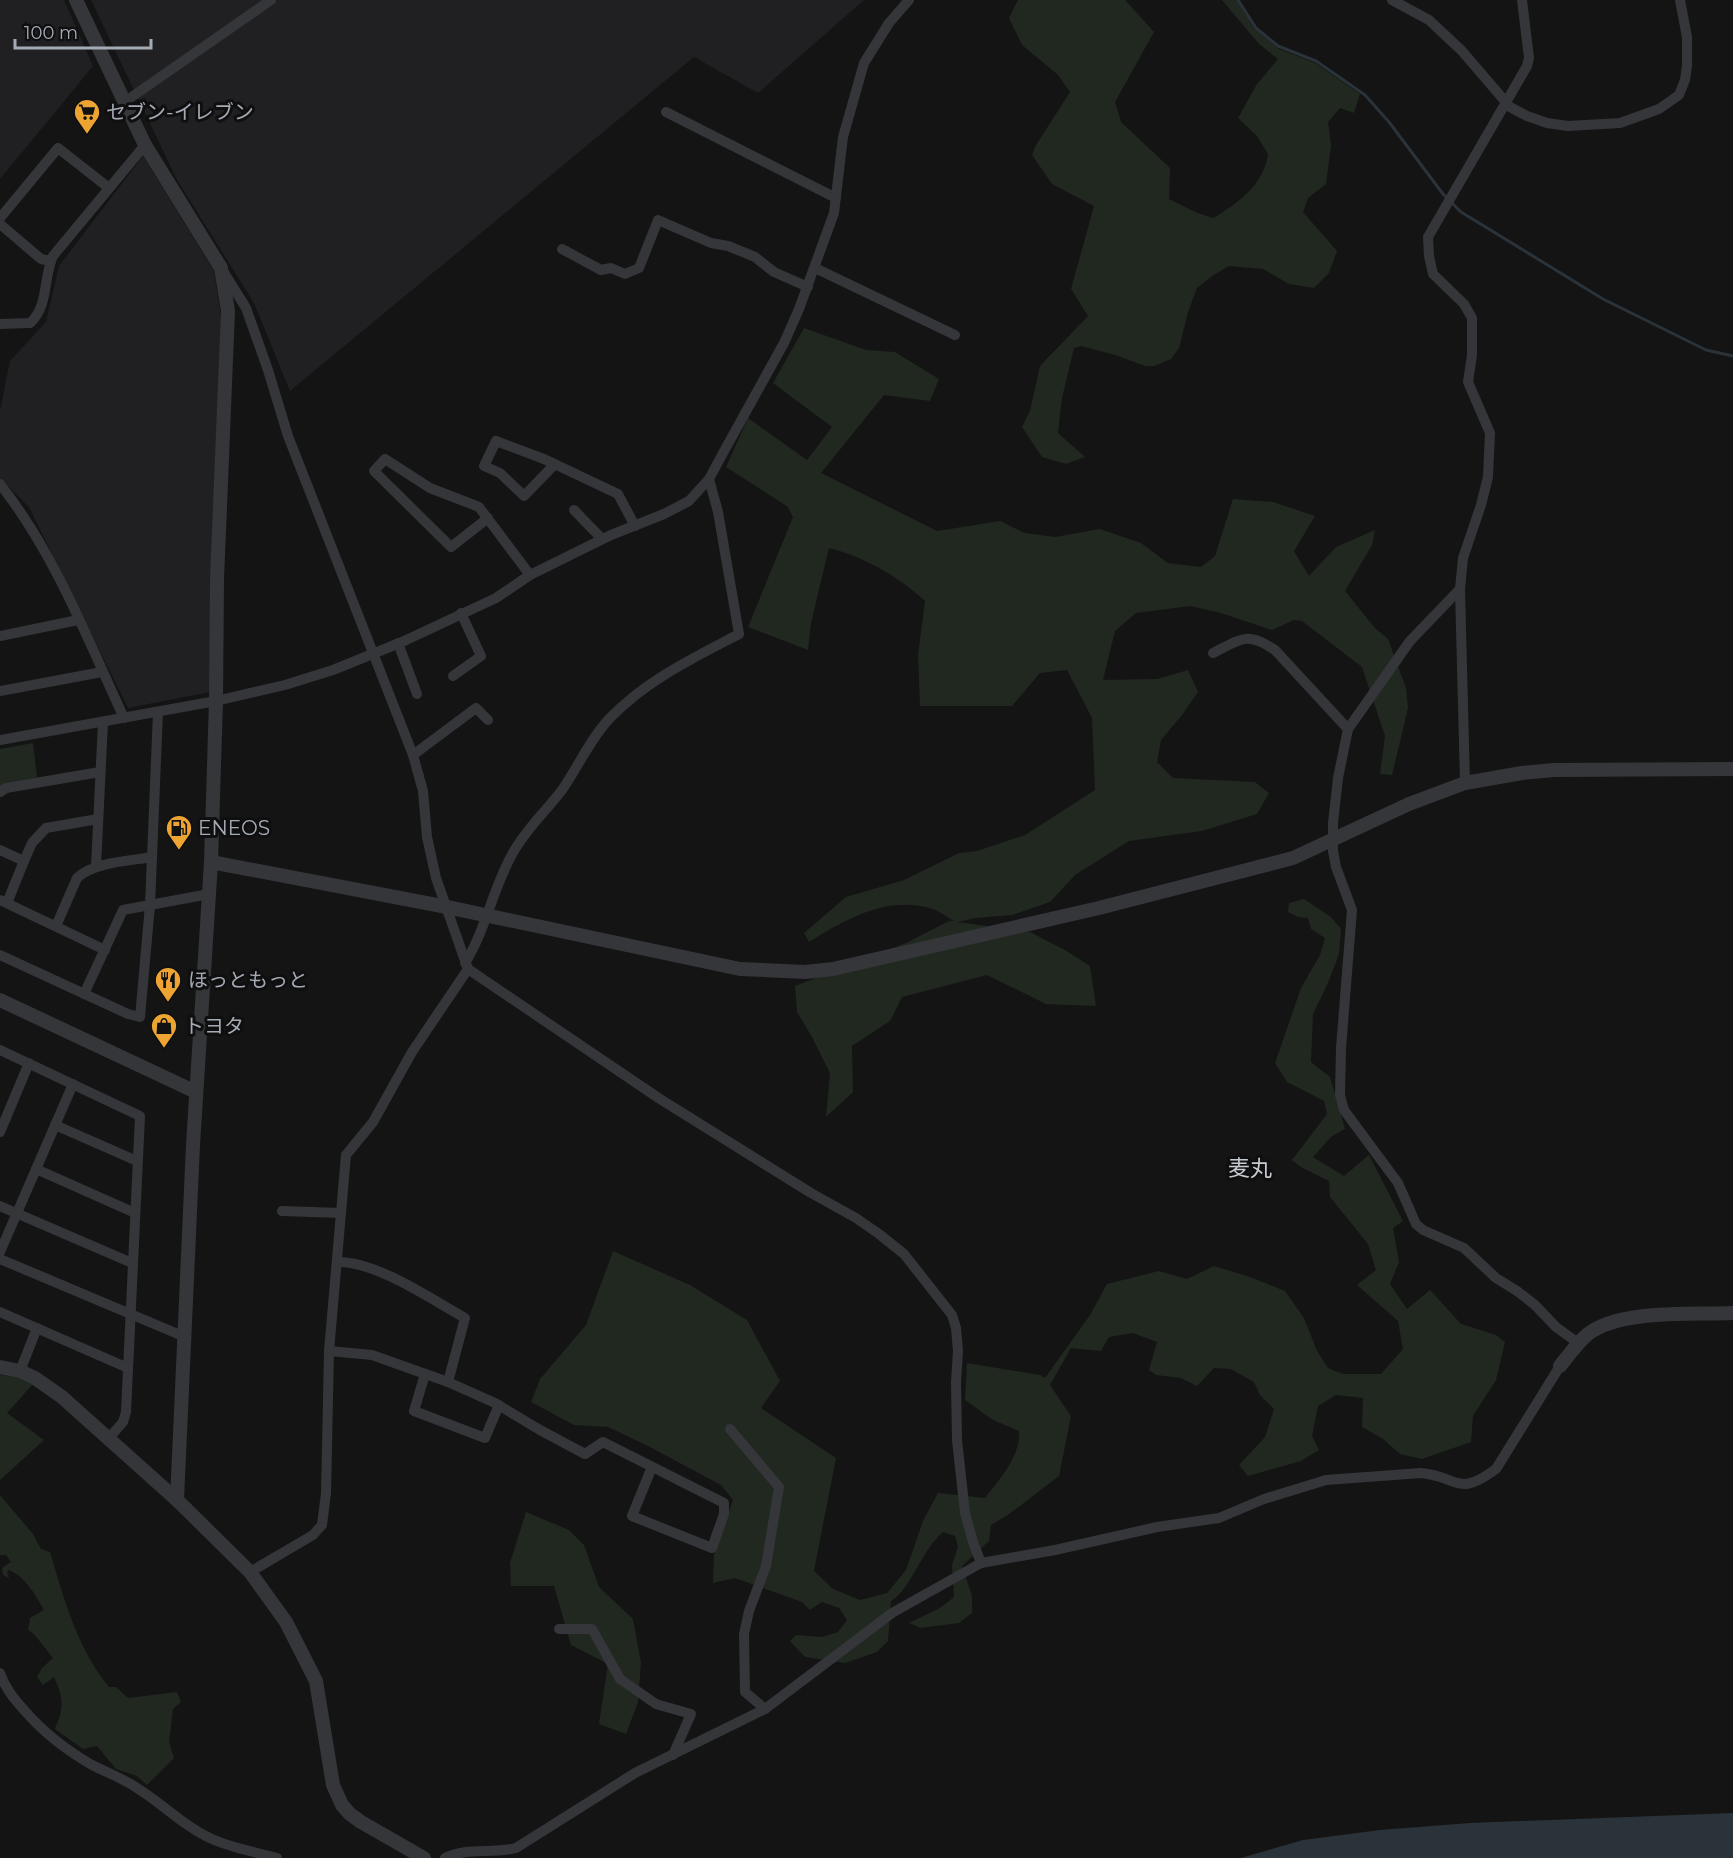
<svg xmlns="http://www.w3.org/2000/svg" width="1733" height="1858" viewBox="0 0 1733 1858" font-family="Montserrat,'Noto Sans JP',sans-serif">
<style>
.built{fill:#202022}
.green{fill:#202820}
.water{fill:#2a3339}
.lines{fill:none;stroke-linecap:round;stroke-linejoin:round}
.stream{stroke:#2a3339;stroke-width:3}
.minor{stroke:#35363a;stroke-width:10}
.tertiary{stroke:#35363a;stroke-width:14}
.labels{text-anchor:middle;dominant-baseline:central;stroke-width:6;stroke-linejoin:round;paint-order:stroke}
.poi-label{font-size:20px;fill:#a5abb5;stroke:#0f0f10;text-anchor:start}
.quarter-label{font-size:22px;fill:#c6cad1;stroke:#0f0f10}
</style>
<rect width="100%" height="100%" fill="#141415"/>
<g class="built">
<polygon points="0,0 64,0 93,66 0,179"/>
<polygon points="91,0 864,0 758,93 694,57 290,391 254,303 177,180"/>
<polygon points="143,156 214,271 221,317 210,692 128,708 29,507 0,478 0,411 10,361 46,322 59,266"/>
</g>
<g class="green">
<path d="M 1018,0 L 1125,0 L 1154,32 L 1115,102 L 1121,122 L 1170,168 L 1169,199 L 1195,212 L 1213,218 C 1239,203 1264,184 1268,154 L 1257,136 L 1238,118 L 1257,84 L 1278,59 L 1259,44 L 1222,0 L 1237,0 L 1254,28 L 1279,49 L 1315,63 L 1360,94 L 1354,113 L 1340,108 L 1328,122 L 1331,146 L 1326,184 L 1308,198 L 1303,212 L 1337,251 L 1329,273 L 1314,288 L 1289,284 L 1263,269 L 1229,266 L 1212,276 L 1197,288 L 1188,312 L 1179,348 L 1171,359 L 1154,366 L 1145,366 L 1115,355 L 1081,346 L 1074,348 L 1062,398 L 1058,433 L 1085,457 L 1066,464 L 1042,457 L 1022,427 L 1030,411 L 1040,366 L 1088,316 L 1071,289 L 1094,206 L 1052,184 L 1032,155 L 1036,145 L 1070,92 L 1058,75 L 1022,45 L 1009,18 Z"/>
<path d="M 804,328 L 866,350 L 895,352 L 939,379 L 930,401 L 884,395 L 821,473 L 937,531 L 1000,521 L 1025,533 L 1055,537 L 1100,529 L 1141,543 L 1168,563 L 1201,567 L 1215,556 L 1233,499 L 1273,502 L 1315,516 L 1294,551 L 1309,576 L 1336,547 L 1375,530 L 1372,545 L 1345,591 L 1375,628 L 1388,639 L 1406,688 L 1408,708 L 1392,775 L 1380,774 L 1385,736 L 1362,667 L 1302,621 L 1294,620 L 1272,630 L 1221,613 L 1190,606 L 1136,613 L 1115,631 L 1103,680 L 1157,679 L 1188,670 L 1198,692 L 1182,715 L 1161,740 L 1157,762 L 1173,778 L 1255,782 L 1269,793 L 1257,814 L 1202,831 L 1129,841 L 1075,875 L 1050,902 L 1012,915 L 975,918 L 958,922 L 1030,932 L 1065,950 L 1090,966 L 1096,1006 L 1046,1004 L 987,975 L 902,997 L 890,1021 L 852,1046 L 853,1092 L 826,1117 L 830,1073 L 812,1037 L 797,1012 L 795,986 L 906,943 L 949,921 L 954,921 C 947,917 938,910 930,908 C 885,896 846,919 809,942 L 804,933 L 846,897 L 904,880 L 959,853 L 977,851 L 1025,835 L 1095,790 L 1092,718 L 1067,670 L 1040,673 L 1012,706 L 920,706 L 918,655 L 925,601 C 898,576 864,557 829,548 L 811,623 L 808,650 L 748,627 L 793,517 L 788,507 L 726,467 L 748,418 L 807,460 L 832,427 L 773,383 Z"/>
<polygon points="33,743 37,777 0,787 0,749"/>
<path d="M 1304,899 L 1331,917 L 1341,929 L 1339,954 L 1328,983 L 1313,1014 L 1311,1062 L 1330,1077 L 1345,1129 L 1332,1136 L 1313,1157 L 1344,1176 L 1369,1155 L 1403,1221 L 1393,1228 L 1399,1262 L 1390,1284 L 1407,1309 L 1430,1290 L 1461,1324 L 1496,1335 L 1505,1342 L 1496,1380 L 1473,1416 L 1471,1442 L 1422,1459 L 1400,1454 L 1383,1439 L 1362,1427 L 1363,1398 L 1336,1395 L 1318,1406 L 1312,1436 L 1319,1450 L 1301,1461 L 1248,1476 L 1239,1465 L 1265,1437 L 1274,1409 L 1260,1395 L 1254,1382 L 1231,1369 L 1214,1368 L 1197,1386 L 1181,1378 L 1156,1375 L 1149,1370 L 1157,1342 L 1133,1333 L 1109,1337 L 1101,1351 L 1071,1348 L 1050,1385 L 1071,1416 L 1059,1476 L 1008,1515 L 991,1525 L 989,1541 L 962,1566 L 972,1596 L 972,1613 L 959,1623 L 921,1628 L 909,1623 L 940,1608 L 954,1597 L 952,1565 L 958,1547 L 955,1536 L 943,1532 C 920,1552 913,1587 891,1601 L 888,1641 L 877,1652 L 845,1663 L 805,1657 L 790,1641 L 796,1635 L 822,1637 L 838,1632 L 847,1620 L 839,1608 L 822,1602 L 810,1610 L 802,1602 L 735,1578 L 713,1583 L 714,1554 L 733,1500 L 721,1485 L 648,1446 L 608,1427 L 574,1425 L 531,1402 L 540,1379 L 586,1325 L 613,1251 L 690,1285 L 747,1320 L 780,1381 L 761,1408 L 836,1458 L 814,1571 L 833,1589 L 860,1600 L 887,1593 L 906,1570 L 923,1521 L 938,1493 L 985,1498 C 999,1480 1021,1456 1019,1431 L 993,1420 L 965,1400 L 967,1363 L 1040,1375 L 1045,1378 L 1090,1315 L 1107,1284 L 1159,1271 L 1187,1279 L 1214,1266 L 1250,1277 L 1285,1291 L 1304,1318 L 1317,1351 L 1328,1368 L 1343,1374 L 1381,1374 L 1403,1349 L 1398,1321 L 1357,1285 L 1376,1270 L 1368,1244 L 1330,1197 L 1329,1181 L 1301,1167 L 1292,1160 L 1327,1114 L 1324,1101 L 1287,1082 L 1275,1063 L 1301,988 L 1320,955 L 1325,938 L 1311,929 L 1308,918 L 1298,917 L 1288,912 L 1289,903 Z"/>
<polygon points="0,1375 17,1377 33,1384 7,1413 44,1440 0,1480"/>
<path d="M 0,1495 L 33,1534 L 41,1549 L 50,1552 C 64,1599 77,1648 109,1687 L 116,1687 L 128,1698 L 177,1692 L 181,1702 L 173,1709 L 169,1742 L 174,1758 L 147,1785 L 137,1776 L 116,1769 L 97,1746 L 83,1749 L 55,1729 C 64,1707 64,1699 54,1677 L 43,1685 L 37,1677 L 42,1668 L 53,1658 L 34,1634 L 28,1630 L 30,1618 L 44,1610 C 36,1596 26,1577 9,1570 L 7,1572 L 9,1578 L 3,1575 L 2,1568 L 11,1562 L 6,1555 L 0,1555 Z"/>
<polygon points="526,1512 569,1530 584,1545 599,1587 633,1619 641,1663 638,1702 626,1734 599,1724 608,1664 571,1645 554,1586 511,1586 510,1563"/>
</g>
<polygon class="water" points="1733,1813 1733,1858 1241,1858 1303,1840 1380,1830 1470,1823"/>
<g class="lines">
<polyline class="stream" points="1238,0 1256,28 1278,46 1316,61 1365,95 1389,122 1443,194 1461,212 1603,299 1706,350 1733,356"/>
<g class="minor">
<polyline points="1392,0 1429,20 1462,51 1510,107 1527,116 1547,123 1568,126 1620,123 1659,109 1679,95 1685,80 1687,66 1687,37 1680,0"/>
<polyline points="123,103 271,0"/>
<polyline points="666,112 836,198"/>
<polyline points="0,218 58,148 109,188"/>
<polyline points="0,224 41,259 51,261"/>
<polyline points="562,249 601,270 611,268 625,274 639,268 658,220 711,243 728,246 755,257 774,272 808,287"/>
<polyline points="815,268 955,335"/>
<polyline points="223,271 246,308 268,370 288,436 413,755 423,791 427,837 436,878 468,969 660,1099 811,1193 856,1218 879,1234 904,1254 952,1315 956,1328 958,1351 956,1382 957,1440 965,1513 973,1542 981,1563"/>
<path d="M 0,324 L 30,323 C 49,306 43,278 53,256 L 145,145"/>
<polyline points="555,464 524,496 500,473 484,466 496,441 544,459 618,494 635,526"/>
<path d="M 0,484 C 55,554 87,638 124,718"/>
<polyline points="574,510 602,539"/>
<polyline points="488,518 451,547 374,471 385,459 430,488 479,507 530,575"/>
<polyline points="1460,589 1410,641 1348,729 1338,778 1333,823 1333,851 1336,867 1352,910 1341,1048 1340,1095 1344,1110 1398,1183 1416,1224 1423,1230 1464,1248 1496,1278 1517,1291 1535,1305 1556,1327 1578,1343"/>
<polyline points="0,636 78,620"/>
<polyline points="398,643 417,694"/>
<path d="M 1213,653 C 1241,639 1247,631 1275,650 L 1348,729"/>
<polyline points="453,676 481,656 461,613"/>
<polyline points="0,691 102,672"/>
<polyline points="0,740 216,701 285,685 333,670 402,642 496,598 530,575 611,535 664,514 689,501 709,479 723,453 784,343 799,309 834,213 843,137 864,63 889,23 909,0"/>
<polyline points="413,755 476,708 488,720"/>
<polyline points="1465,783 1460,589 1463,558 1481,505 1488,477 1490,433 1468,382 1472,355 1472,318 1464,304 1433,274 1429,256 1428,237 1527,66 1529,58 1522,0"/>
<polyline points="0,792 6,788 100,772"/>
<polyline points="0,850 24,861 7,903"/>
<polyline points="24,861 32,843 46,828 98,819"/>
<polyline points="96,867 103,722"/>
<polyline points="0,900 105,950"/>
<path d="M 56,926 L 77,878 C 93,862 130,861 152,857"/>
<polyline points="0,955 128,1014 140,1017 150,905 158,712"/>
<path d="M 465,963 C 487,928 493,886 514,851 C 527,828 546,811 562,790 C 578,767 590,739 610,718 C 647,680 693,658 739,634 L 718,512 L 709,479"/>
<polyline points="84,994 123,910 209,894"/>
<polyline points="0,1050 140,1116 126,1412 123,1422 109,1438"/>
<polyline points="55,1125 137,1161"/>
<polyline points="0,1132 29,1063"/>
<polyline points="36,1169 135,1213"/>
<polyline points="0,1206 132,1263"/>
<polyline points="282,1211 341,1213"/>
<polyline points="0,1252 73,1084"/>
<polyline points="0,1259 185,1337"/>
<path d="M 337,1262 C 376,1261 431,1299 465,1318 L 448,1382"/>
<polyline points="0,1312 128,1368"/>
<polyline points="329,1351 372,1355 448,1382 495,1403 540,1430 585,1454 603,1442 724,1503 724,1514 712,1548 632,1516 652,1467"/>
<polyline points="20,1371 37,1328"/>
<polyline points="425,1374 414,1411 485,1438 499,1405"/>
<polyline points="730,1429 779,1487 766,1566 749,1611 744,1634 745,1692 765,1709"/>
<polyline points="250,1572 313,1535 322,1525 326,1493 329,1351 346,1155 373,1122 412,1052 468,969"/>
<polyline points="559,1629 592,1629 620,1679 656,1704 691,1714 673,1755"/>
<path d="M 0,1673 C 5,1688 14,1699 25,1711 C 44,1733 66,1750 92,1765 C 108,1773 125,1779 140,1790 C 164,1805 185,1827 212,1839 C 232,1848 255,1852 277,1858"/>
<path d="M 445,1858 C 467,1847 491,1854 516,1848 L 635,1773 L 765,1709 L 892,1613 L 981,1563 L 1055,1550 L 1157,1527 L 1219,1518 L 1264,1499 L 1326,1480 L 1421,1473 C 1461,1477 1456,1498 1496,1469 L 1560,1366"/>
</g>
<g class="tertiary">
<polyline points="76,0 145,145 221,268 228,311 217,579 216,701 211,862 193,1145 177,1500"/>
<polyline points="211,862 447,907 740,969 805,972 833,969 1099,908 1293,858 1409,804 1465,783 1522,773 1554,770 1733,769"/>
<polyline points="0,1000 196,1092"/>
<path d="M 1560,1366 C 1569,1355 1577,1343 1588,1334 C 1620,1309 1692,1315 1733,1313"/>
<polyline points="0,1367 20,1371 35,1378 62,1397 177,1500 250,1572 286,1622 316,1681 333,1785 342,1805 350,1814 361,1822 424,1858"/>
</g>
</g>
<defs>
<g id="supermarket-pin" transform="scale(1.35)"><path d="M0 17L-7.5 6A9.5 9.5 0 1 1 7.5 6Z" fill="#eea433" stroke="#0f0f10"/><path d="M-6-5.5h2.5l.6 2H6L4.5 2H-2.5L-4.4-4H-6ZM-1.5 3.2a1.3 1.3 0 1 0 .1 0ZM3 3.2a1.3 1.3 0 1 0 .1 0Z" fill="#111"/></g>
<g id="fuel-pin" transform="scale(1.35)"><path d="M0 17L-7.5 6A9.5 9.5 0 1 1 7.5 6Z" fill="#eea433" stroke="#0f0f10"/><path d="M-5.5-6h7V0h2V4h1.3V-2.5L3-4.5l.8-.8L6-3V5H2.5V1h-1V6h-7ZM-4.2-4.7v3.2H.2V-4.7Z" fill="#111"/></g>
<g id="restaurant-pin" transform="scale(1.35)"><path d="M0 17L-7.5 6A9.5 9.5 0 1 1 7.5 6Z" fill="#eea433" stroke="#0f0f10"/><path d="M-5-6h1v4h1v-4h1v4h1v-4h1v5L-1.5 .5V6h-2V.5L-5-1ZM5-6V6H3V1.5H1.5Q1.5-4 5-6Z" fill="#111"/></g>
<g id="shop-pin" transform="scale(1.35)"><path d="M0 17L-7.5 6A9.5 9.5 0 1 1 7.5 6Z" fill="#eea433" stroke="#0f0f10"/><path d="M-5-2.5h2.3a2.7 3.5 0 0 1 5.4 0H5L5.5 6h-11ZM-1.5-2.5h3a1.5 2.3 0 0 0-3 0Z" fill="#111"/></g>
</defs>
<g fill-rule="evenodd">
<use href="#supermarket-pin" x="87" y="112"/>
<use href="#fuel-pin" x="179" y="828"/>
<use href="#restaurant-pin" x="168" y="980"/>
<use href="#shop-pin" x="164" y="1026"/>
</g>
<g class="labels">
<g class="poi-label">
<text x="106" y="112">セブン-イレブン</text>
<text x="198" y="828">ENEOS</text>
<text x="188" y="980">ほっともっと</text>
<text x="184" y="1026">トヨタ</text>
</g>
<g class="quarter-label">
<text x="1250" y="1168">麦丸</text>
</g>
</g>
<path d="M15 39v9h136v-9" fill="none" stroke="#a5abb5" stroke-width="3"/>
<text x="24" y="39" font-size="18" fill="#a5abb5" stroke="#0f0f10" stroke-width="4.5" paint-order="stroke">100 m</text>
</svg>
